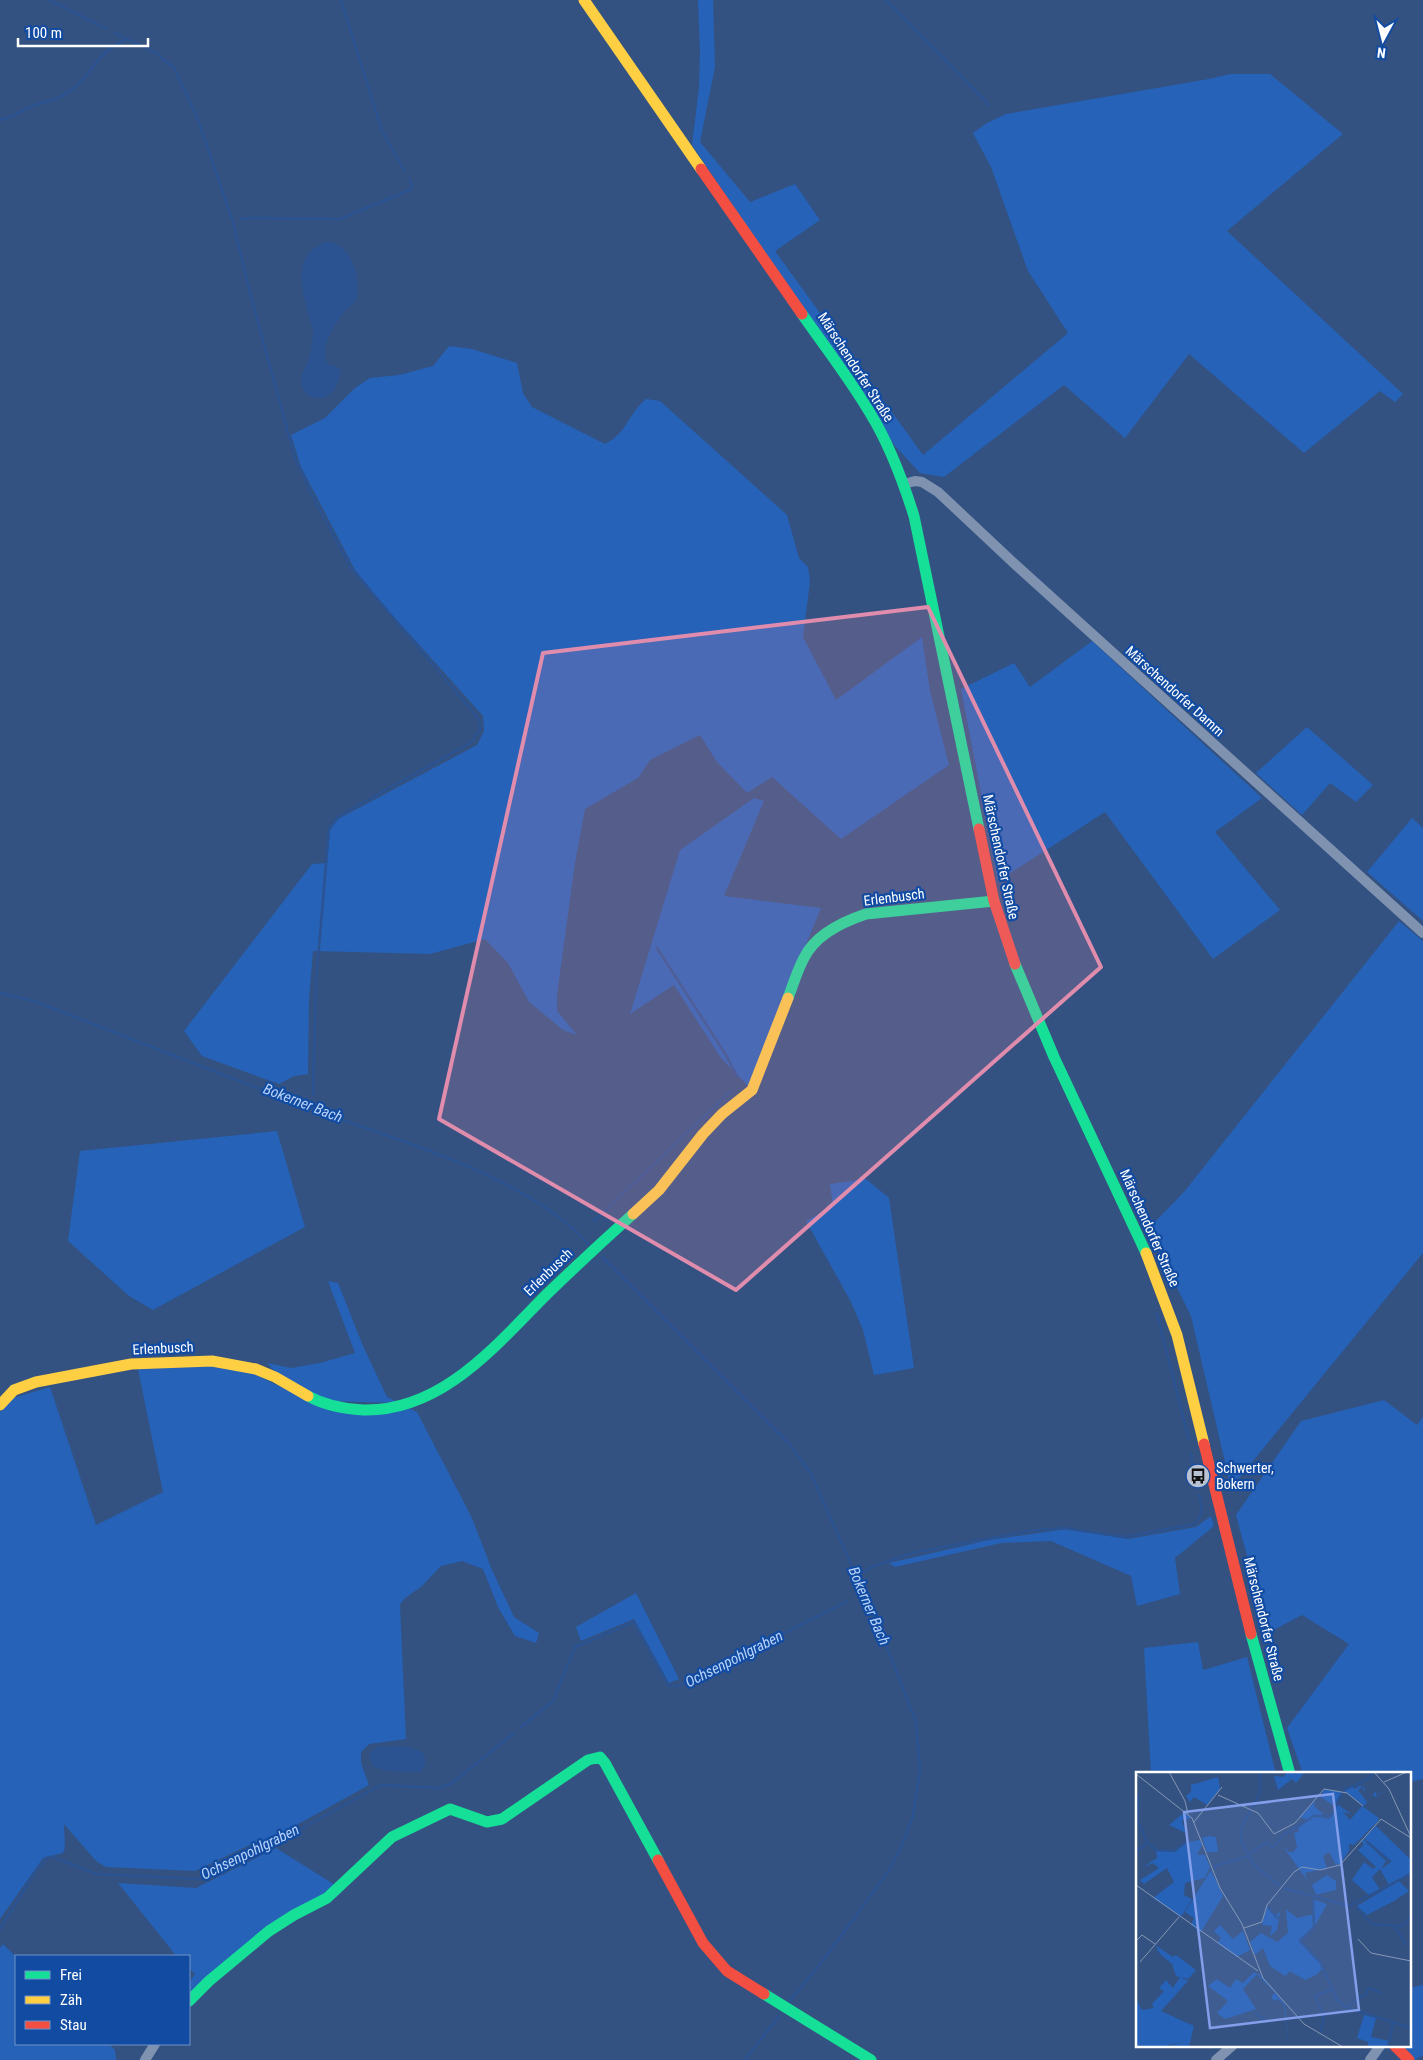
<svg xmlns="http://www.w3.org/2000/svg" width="1423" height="2060" viewBox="0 0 1423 2060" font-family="'Roboto Condensed',sans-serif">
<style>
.green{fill:#2662b7}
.water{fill:#2b5392}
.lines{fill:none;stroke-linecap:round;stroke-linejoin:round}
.stream{stroke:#2b5392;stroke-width:2.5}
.street{stroke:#7f93b1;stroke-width:10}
.fast{stroke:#16e098;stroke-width:11}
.slow{stroke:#ffcf43;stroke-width:11}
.jam{stroke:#f24e42;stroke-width:11}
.marked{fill:#e08cad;fill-opacity:0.2;stroke:#e08cad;stroke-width:4;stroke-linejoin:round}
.labels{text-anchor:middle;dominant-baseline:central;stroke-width:4.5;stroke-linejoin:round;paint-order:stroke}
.street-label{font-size:14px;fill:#fff;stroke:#124ba2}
.poi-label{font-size:14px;fill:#fff;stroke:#124ba2;text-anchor:start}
.water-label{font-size:15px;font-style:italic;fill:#b8d4fb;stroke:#124ba2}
.inset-river{fill:none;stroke:#2b5392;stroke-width:2.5}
.inset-road{fill:none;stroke:#8597b3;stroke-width:1}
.view{fill:#839eea;fill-opacity:0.15;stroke:#839eea;stroke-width:2.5}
.inset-edge{fill:none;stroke:#fff;stroke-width:2.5}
</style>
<rect width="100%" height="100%" fill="#335281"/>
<g class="green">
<polygon points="698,0 713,0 715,67 700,142 750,202 795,184 820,220 775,251 923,455 1068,333 1028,271 991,167 973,133 987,123 1006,114 1209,79 1230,74 1270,74 1343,134 1227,231 1403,394 1395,402 1380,391 1304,453 1189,354 1125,438 1064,385 944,477 920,473 894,445 692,145 699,87 700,51"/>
<path d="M 449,346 L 472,349 L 517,363 L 523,393 L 532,407 L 605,444 C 627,433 628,414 646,399 L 660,401 L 787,515 L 799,558 L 808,567 L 810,581 L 803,637 L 836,700 L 922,637 L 930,691 L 949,765 L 841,839 L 772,777 L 747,793 L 717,762 L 700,735 L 650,760 L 638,778 L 585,809 L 575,863 L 557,995 L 557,1011 L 577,1035 L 563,1030 L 529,1002 L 508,963 L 485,939 L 430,954 L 313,951 L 309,998 L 308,1074 L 294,1076 L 279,1084 L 202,1056 L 184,1031 L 312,864 L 327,863 L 330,830 L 338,819 L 477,745 L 484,731 L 483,716 L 387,609 L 355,570 L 301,467 L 291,435 L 325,418 L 355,388 L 370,378 L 399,375 L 433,366 Z"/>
<polygon points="1092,641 1262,798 1215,832 1280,910 1213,959 1105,812 998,881 961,689 1014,663 1030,687"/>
<polygon points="1307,727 1373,785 1356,802 1330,783 1302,815 1256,773"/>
<polygon points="754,798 764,801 724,896 821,908 748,1086 721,1058 674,985 630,1014 680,850"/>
<polygon points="1412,818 1423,828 1423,921 1367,872"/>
<polygon points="1399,921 1423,941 1423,1253 1231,1488 1191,1316 1148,1229 1184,1192"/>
<polygon points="277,1131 305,1227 153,1310 129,1296 68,1241 80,1151"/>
<polygon points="866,1179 889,1198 914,1368 874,1375 863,1330 851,1302 806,1221 833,1206 830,1184"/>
<polygon points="328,1281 338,1283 363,1346 387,1397 400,1403 329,1401 277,1374 267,1363 291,1368 320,1363 355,1353"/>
<polygon points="213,1366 254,1374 309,1400 411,1409 417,1412 472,1518 492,1570 514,1617 539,1633 536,1643 515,1636 498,1607 483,1569 462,1561 441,1566 422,1586 404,1599 400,1605 406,1739 369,1744 361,1752 361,1763 369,1785 262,1844 258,1841 195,1871 106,1867 96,1861 64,1824 65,1848 63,1853 43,1858 0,1919 0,1412 13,1398 50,1387 96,1525 163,1492 138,1369"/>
<polygon points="1384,1400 1417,1425 1423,1417 1423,1779 1409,1782 1409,1774 1303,1774 1287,1728 1349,1644 1302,1615 1268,1633 1236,1515 1301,1421"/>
<polygon points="1211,1516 1214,1526 1175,1558 1180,1594 1137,1606 1131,1576 1051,1541 1001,1543 895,1567 889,1563 989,1540 1066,1529 1128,1539 1196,1527"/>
<polygon points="636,1593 679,1679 669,1683 634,1619 581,1641 576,1627"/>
<polygon points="1198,1642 1203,1670 1247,1657 1276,1774 1151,1774 1144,1648"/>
<polygon points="276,1848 335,1885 189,1997 189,1982 195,1974 189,1968 189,1956 177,1956 174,1953 118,1883 196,1888"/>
<polygon points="3,1944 16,1957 16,2044 109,2044 115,2050 116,2060 0,2060 0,1948"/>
<polygon points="1423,1985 1423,2055 1415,2060 1402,2046 1409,2046 1409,1988"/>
</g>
<g class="water">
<path d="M 326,242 C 350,242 361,276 357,296 C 356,303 350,305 345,311 C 335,323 317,351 329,365 L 337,367 L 341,371 C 339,378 338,386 332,392 C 321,403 304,399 301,383 C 300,374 305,369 308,362 C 311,355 312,343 313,336 C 314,330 311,323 309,317 C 302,289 291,255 326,242 Z"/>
<path d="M 398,1746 L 412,1748 L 422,1752 C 427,1758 426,1767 420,1772 C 404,1771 387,1773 373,1766 L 369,1755 C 375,1744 387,1747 398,1746 Z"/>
</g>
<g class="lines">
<g class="stream">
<polyline points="49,0 107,29"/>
<polyline points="341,0 382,131 404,170"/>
<polyline points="886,0 989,105"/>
<polyline points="115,33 156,53 174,68 197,117 233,222 251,297 295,458 314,499 351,568 479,719 480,730 470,743 339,816 329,828 316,983 313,1095"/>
<path d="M 0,120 C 10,118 19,112 28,108 C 46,100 58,102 74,88 C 96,68 97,53 127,39"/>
<polyline points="241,219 248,218 340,219 412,189 410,179"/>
<polyline points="657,948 726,1055 737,1076"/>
<path d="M 0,993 L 34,1001 C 127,1037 220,1074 313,1109 C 390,1138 471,1160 540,1204 C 558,1216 576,1229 589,1245"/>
<polyline points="594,1221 730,1092"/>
<polyline points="602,1257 791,1446 811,1474 881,1632 916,1722 920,1770 913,1816 902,1845 888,1872 824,1959 789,2002"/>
<polyline points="1157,1314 1189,1440"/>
<polyline points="1191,1454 1194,1473"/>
<path d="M 857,1575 L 872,1567 L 912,1553 L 1029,1531 L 1063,1528 L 1125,1537 L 1194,1524 C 1204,1515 1202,1506 1199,1494"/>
<polyline points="521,1727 553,1701 575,1647 634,1622 668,1685 679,1686 848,1601"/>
<polyline points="0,1929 37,1869 48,1857 53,1857 96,1874 200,1879 284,1838 381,1785 439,1788 452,1783 513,1734"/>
<polyline points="745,2060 779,2016"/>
</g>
<g class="street">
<polyline points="904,484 915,481 922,482 938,492 1018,567 1423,933"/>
<polyline points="145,2060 155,2044"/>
<polyline points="1216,2060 1232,2046"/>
<polyline points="1370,2060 1380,2046"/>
</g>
<g class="fast">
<path d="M 802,314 C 825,347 850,379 870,413 C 890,445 903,481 914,516 L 979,829"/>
<polyline points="1015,964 1054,1057 1146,1253"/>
<path d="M 788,998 C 793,985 797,971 804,958 C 815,935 842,922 866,914 L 994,901"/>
<path d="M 308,1396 C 326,1406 344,1409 363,1410 C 442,1412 496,1345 547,1294 C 575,1267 604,1240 633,1214"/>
<polyline points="1251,1634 1290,1774"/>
<polyline points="764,1994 871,2060"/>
<polyline points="189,2001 209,1981 269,1931 294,1915 327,1898 392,1837 450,1809 487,1822 502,1819 588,1760 600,1757 605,1763 658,1860"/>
</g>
<g class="slow">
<polyline points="584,0 701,169"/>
<polyline points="633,1214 659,1190 703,1134 722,1114 752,1090 788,998"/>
<polyline points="1146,1253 1177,1335 1204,1444"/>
<polyline points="0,1405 14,1390 36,1382 131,1364 212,1361 256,1369 275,1377 308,1396"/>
</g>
<g class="jam">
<polyline points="701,169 802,314"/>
<polyline points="979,829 994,901 1015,964"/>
<polyline points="1204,1444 1251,1634"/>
<polyline points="658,1860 703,1943 727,1971 764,1994"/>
<polyline points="1395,2046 1409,2060"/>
</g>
</g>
<path class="marked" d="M 928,607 L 1101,967 L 736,1290 L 439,1119 L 543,653 Z"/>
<defs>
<g id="bus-disc" transform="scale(1.25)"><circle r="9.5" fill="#b8c2d3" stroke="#124ba2"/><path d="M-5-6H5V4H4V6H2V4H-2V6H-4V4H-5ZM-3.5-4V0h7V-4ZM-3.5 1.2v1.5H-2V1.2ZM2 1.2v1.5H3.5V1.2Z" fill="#111"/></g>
</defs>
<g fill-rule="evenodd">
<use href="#bus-disc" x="1198" y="1476"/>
</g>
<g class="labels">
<g class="street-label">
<text transform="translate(856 367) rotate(57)">Märschendorfer Straße</text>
<text transform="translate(1175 691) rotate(42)">Märschendorfer Damm</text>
<text transform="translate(1001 857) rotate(78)">Märschendorfer Straße</text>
<text transform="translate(894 897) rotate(-7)">Erlenbusch</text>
<text transform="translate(1150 1228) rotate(66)">Märschendorfer Straße</text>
<text transform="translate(548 1272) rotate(-44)">Erlenbusch</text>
<text transform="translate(163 1348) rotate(-3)">Erlenbusch</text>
<text transform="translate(1264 1619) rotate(76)">Märschendorfer Straße</text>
</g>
<g class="poi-label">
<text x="1216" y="1468">Schwerter,<tspan x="1216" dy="16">Bokern</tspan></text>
</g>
<g class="water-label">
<text transform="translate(303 1103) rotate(21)">Bokerner Bach</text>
<text transform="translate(869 1606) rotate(67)">Bokerner Bach</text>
<text transform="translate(734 1659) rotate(-27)">Ochsenpohlgraben</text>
<text transform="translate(250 1852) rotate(-26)">Ochsenpohlgraben</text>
</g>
</g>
<g transform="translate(1136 1772)">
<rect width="275" height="275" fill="#335281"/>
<path d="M 152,0 L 169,0 L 160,11 L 156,7 L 142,18 L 138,4 L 147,5 ZM 82,5 L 84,17 L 71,33 L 58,25 L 54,30 L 50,24 L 55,20 L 55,13 ZM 215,13 L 219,17 L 223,14 L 228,15 L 229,22 L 226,15 L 222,18 L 231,30 L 240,19 L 240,24 L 251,17 L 240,25 L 237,23 L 228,34 L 208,19 ZM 188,17 L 206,20 L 198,34 L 185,25 ZM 179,29 L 178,34 L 187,42 L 171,48 L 164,45 ZM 201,32 L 215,42 L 207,40 L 214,48 L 226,34 L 243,46 L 242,49 L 218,73 L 213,72 L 213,79 L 204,92 L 200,93 L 193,80 L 187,84 L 191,96 L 169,101 L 171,108 L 146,73 L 153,80 L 157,80 L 161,75 L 158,61 L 163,59 L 162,56 L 179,44 L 193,47 ZM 49,40 L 55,46 L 46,49 L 50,61 L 33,53 ZM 240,54 L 275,88 L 275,100 L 253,113 L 244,97 L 236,105 L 244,118 L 234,124 L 216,108 L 228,90 L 237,97 L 240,95 L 222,78 L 228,73 L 225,69 L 227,67 L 250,89 L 245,97 L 254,91 L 228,66 ZM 73,64 L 80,65 L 82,80 L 71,80 L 66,66 ZM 64,68 L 66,73 L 61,83 L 69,83 L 74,95 L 69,106 L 49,111 L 48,123 L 56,127 L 45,145 L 17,126 L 38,110 L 31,96 L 8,112 L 4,108 L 23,96 L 17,91 L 7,95 L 21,86 L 20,78 L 39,80 L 51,70 ZM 75,98 L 87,124 L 65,160 L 55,153 L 58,146 L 49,140 ZM 191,103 L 200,109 L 200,118 L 180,123 L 176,113 ZM 263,109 L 273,119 L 258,129 L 231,143 L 221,134 ZM 180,128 L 191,132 L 177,157 L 163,168 L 186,193 L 187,196 L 180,203 L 169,208 L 154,199 L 149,204 L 134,194 L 127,176 L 119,183 L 114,170 L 125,161 L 141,170 L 152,161 L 150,137 L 161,146 L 178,142 L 177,129 ZM 131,134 L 140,143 L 144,140 L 141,158 L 134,164 L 136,154 L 126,153 ZM 84,153 L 97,167 L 107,159 L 114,178 L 101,185 L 81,171 L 85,166 L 78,159 ZM 19,173 L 37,185 L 40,183 L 60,198 L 52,207 L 40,204 L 36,192 L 24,182 ZM 118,200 L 124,203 L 149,232 L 152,275 L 148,232 L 142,227 L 138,229 L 135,225 L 139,221 L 121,202 L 107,217 L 120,237 L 89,247 L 81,241 L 92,229 L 72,214 L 81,207 L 94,216 L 100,207 L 107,211 ZM 44,205 L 52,209 L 25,239 L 58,254 L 53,275 L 30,275 L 51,268 L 27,275 L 0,275 L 0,227 L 6,238 L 18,236 L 16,232 L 28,219 L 23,216 L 30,208 L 37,216 ZM 228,243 L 240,246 L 235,265 L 253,269 L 251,275 L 232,275 L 232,270 L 221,266 Z" fill="#2662b7"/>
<path class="inset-river" d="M 207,18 L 229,9 L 237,1M 0,23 L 3,27 L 1,48 L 12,71 L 0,79M 116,36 L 124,20 L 124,0M 115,38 L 105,56 L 105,69 L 119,94 L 144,114M 147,63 L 178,44 L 195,44 L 206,21M 231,70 L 255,90M 14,73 L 20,78 L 38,79 L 50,70M 114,81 L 131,70 L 136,76 L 147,64M 79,97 L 79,94 L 113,84M 147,116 L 213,134 L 275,102M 177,127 L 178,155 L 164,169 L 184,190 L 201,228 L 211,236M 220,134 L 234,151M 132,135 L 142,147M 235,152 L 266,154 L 275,145M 259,155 L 270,173M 178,224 L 195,218M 179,225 L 188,243 L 185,260M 211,235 L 230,222 L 233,216 L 245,221M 212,236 L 275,256M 118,240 L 131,250M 252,275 L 257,251"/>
<path class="inset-road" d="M 33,0 L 49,29 L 52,42M 238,0 L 253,17 L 275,65M 0,2 L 56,46 L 84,116 L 106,152 L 127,206 L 168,252 L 207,275M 248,10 L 271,0M 82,23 L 122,41 L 138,62 L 159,51 L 188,17 L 211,21 L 227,34M 58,50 L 86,15M 0,113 L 122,199M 108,156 L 126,150 L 131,133 L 158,100 L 166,95 L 184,98 L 204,93 L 245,47 L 275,66M 222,167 L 235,181 L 275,189M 0,169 L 6,163 L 19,172M 4,190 L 43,145"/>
<path class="view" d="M 197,22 L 223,238 L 74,256 L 48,40 Z"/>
<rect width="275" height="275" class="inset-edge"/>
</g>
<rect x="15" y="1955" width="175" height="90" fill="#124ba2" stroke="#7193c7"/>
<rect x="25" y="1971" width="25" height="8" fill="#16e098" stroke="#7193c7"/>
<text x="60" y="1980" font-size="15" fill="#ffffff">Frei</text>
<rect x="25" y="1996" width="25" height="8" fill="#ffcf43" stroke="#7193c7"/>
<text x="60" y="2005" font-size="15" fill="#ffffff">Zäh</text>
<rect x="25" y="2021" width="25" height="8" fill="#f24e42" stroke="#7193c7"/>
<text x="60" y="2030" font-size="15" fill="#ffffff">Stau</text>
<g transform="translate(1383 40) rotate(187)" stroke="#124ba2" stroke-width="4" paint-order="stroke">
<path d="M0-4L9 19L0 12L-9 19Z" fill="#ffffff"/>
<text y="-8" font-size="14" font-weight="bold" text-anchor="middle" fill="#ffffff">N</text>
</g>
<path d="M18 38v8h130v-8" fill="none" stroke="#ffffff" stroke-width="2.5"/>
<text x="25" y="38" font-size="15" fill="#ffffff" stroke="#124ba2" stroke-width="4" paint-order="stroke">100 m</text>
</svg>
